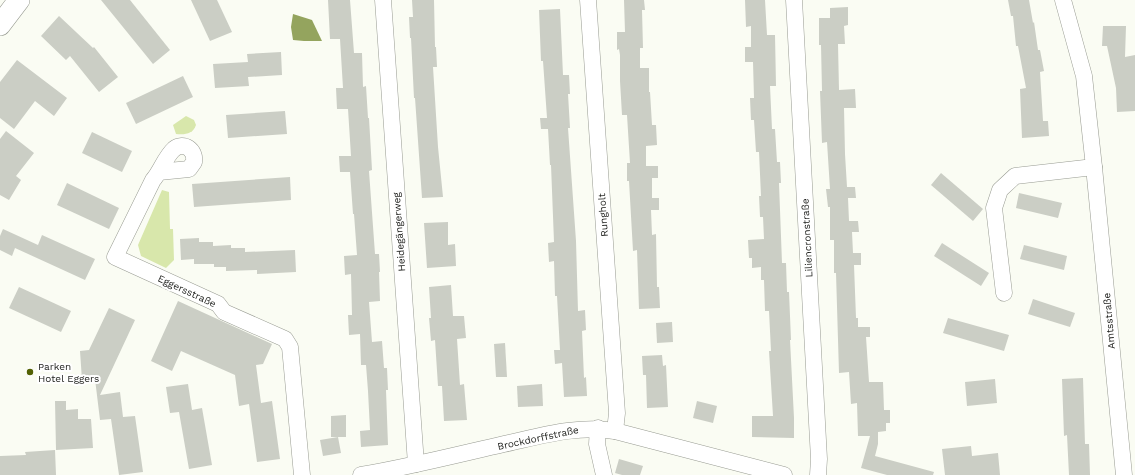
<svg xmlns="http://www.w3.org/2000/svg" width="1135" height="475" viewBox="0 0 1135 475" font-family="'Work Sans',sans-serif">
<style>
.green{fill:#d8e7ab}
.water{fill:#94a45e}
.building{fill:#cbcec5}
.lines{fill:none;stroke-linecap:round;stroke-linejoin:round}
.minor-casing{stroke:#989b92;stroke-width:17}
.major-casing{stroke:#989b92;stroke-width:22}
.minor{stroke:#fff;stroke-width:16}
.major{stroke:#fff;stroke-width:21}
.poi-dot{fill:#526103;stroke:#fff;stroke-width:1.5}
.labels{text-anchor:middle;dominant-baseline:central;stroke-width:4;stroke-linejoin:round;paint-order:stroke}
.street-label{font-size:10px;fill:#1c1d1a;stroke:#fff}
.poi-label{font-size:10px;fill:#1c1d1a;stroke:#fff;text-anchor:start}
</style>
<rect width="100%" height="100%" fill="#fafcf3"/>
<g class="green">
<path d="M 186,116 L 194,120 L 196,125 C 193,134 185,135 176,134 L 173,125 Z"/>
<polygon points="162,190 169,192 170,229 173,229 174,260 166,268 141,256 138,245"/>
</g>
<polygon class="water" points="293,14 312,20 322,41 304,41 293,40 291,27"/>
<g class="building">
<polygon points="101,0 130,0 170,50 153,64"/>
<polygon points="191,0 217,0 232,32 210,41"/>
<polygon points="328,0 350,0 354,53 362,53 363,87 366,86 368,118 369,118 372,170 369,171 375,254 379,254 380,272 379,272 380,301 369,302 372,342 382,341 384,368 387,368 388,390 386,390 388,445 361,447 360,431 370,430 368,391 366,365 361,365 360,334 349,335 348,315 352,315 351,274 345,275 344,256 357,255 354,214 353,214 350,172 340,172 339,156 351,156 348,109 337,109 336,88 343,88 340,39 330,39"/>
<polygon points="412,0 434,0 435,47 436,47 437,67 433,67 438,147 443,197 422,198 415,98 414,98 411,38 410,38 409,17 413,17"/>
<polygon points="624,0 644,0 645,10 642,10 643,48 640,48 640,68 649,68 649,92 650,92 652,125 656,125 657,145 646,146 646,166 658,166 658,178 652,178 652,198 659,198 659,210 651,210 652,235 656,234 657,287 659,287 660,308 639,309 637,250 633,251 629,181 627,181 627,163 630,163 627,115 622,115 620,81 620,55 619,49 617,50 617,32 625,32"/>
<polygon points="745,0 765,0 767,35 775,35 776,86 770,86 772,129 775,129 777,162 780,162 781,183 779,183 782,263 786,263 787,292 789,292 791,340 790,340 794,418 794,438 752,437 752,416 773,416 769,351 771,351 769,311 765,311 764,280 761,280 761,267 752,268 752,258 749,258 748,240 764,239 763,217 760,217 759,196 761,196 759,152 756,152 754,120 751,120 750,98 754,98 753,62 745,62 745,47 751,47 751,26 746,27"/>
<polygon points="1008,0 1029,0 1033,23 1034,22 1038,50 1040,50 1044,71 1040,72 1043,121 1048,121 1049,136 1022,138 1020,89 1026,88 1018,46 1016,46 1013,16 1011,16"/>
<polygon points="848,7 848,25 844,26 845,44 838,44 839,90 855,89 856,108 844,108 845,154 847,187 855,187 856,198 848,198 849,221 858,221 859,232 852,232 853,253 861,253 861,265 854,265 856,318 858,318 858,327 870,327 870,337 866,337 869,382 883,382 884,410 890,410 890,423 886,423 886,431 878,432 878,444 875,456 934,472 933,475 887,475 861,468 870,436 858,436 857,403 851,404 849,372 839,373 836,273 834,273 834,240 830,240 830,207 828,207 826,189 830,189 827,142 822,143 820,91 822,91 821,45 819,45 819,18 830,18 830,8"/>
<polygon points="560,9 563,75 569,75 570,94 568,94 570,128 568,128 576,241 578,311 585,310 586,330 582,331 584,378 586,377 587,396 564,397 562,363 555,364 554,350 560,350 557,296 555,296 554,261 549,262 548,243 554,242 551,165 550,165 548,129 541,129 540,118 547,118 543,61 541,61 539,10"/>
<polygon points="59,16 93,48 94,47 118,77 99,92 70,56 66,60 41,36"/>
<polygon points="1103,26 1126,26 1125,57 1135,55 1135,111 1117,112 1116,88 1107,46 1102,46"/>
<polygon points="281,52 282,75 248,77 249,86 215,88 213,64 248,62 247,54"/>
<polygon points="17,60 67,98 54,116 35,101 14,129 0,118 0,82"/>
<polygon points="183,76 193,97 136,124 126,103"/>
<polygon points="285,111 287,134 228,138 226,115"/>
<polygon points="6,131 34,153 16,176 21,180 9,200 0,195 0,139"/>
<polygon points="92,132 132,151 122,172 82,153"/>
<polygon points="941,173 983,209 973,221 931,185"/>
<polygon points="290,177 291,200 194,207 192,184"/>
<polygon points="67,183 119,208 109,229 57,205"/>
<polygon points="1019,193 1062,203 1058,218 1016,208"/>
<polygon points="448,222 448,245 455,244 456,266 427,268 424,223"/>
<polygon points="3,229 38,245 42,235 95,259 85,280 15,248 12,256 0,250 0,236"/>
<polygon points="199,238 199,242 213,242 213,246 231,245 231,248 245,248 245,252 295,250 296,272 257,274 257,270 226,271 226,267 214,267 214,264 194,264 194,259 181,260 180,239"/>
<polygon points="942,243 989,273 981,286 934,256"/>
<polygon points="1024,245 1067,256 1064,270 1020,259"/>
<polygon points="451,285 453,316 464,316 466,338 457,339 460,385 464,384 467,420 444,421 442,386 438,386 435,340 431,341 429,318 431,318 429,287"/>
<polygon points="19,287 71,311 61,332 9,308"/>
<polygon points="1033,299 1075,313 1070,327 1028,314"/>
<polygon points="178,301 272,344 263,364 256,365 261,403 272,401 280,459 257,462 249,404 239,406 235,375 181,351 172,371 151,361"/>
<polygon points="109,308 135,320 100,395 120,392 123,417 135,416 143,472 119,475 111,419 100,420 95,379 82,380 80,351 89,350"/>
<polygon points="948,318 1009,335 1004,351 943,333"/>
<polygon points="672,322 673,342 657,343 656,323"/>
<polygon points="505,343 507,377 496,377 494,344"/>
<polygon points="662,355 663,366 666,365 668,407 647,408 646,375 643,375 642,356"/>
<polygon points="1083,378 1085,444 1089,444 1090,475 1069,475 1067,435 1064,436 1062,379"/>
<polygon points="995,379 997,403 967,406 965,382"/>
<polygon points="188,384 192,410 202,408 212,465 189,469 179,412 170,413 166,387"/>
<polygon points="542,384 543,406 518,407 517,386"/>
<polygon points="55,401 66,401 66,410 78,409 78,419 91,419 93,448 56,450"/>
<polygon points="697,401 717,406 713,423 693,418"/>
<polygon points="346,415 346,437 331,437 331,416"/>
<polygon points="338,437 341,453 323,456 320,440"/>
<polygon points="971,446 972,456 998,453 1000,475 945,475 942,449"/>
<polygon points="55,450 56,475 0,475 0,456 26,455 25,452"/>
<polygon points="619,459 643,466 640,475 622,475 615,473"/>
</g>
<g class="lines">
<g class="minor-casing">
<g id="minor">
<polyline points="383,0 416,464"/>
<polyline points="588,0 617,413 615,431"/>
<polyline points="794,0 819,459 818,475"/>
<polyline points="1063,0 1084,76 1094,167 1124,475"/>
<path d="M 159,172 L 189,169 L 194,162 C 196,150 184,141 174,149 C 165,157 161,171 153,180 L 115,257 L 218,304 L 224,312 L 285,339 L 290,347 L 302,475"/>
<polyline points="1004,293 994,208 1000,190 1015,176 1094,167"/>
<polyline points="598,428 597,444 604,475"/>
<path d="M 361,475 C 409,467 456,455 504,444 C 541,436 576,425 615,431 L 784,475"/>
</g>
</g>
<g class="major-casing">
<polyline id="major" points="0,25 19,0"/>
</g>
<use href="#minor" class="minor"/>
<use href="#major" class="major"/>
</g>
<circle class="poi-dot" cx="30" cy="372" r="4"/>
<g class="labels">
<g class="street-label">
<text transform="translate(603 215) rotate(-94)">Rungholt</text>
<text transform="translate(399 232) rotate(-94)">Heidegängerweg</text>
<text transform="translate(807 238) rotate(-93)">Liliencronstraße</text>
<text transform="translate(187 291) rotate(25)">Eggersstraße</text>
<text transform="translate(1109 321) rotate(-95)">Amtsstraße</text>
<text transform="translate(538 438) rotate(-12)">Brockdorffstraße</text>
</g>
<g class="poi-label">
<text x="38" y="366">Parken<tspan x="38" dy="12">Hotel Eggers</tspan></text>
</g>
</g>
</svg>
